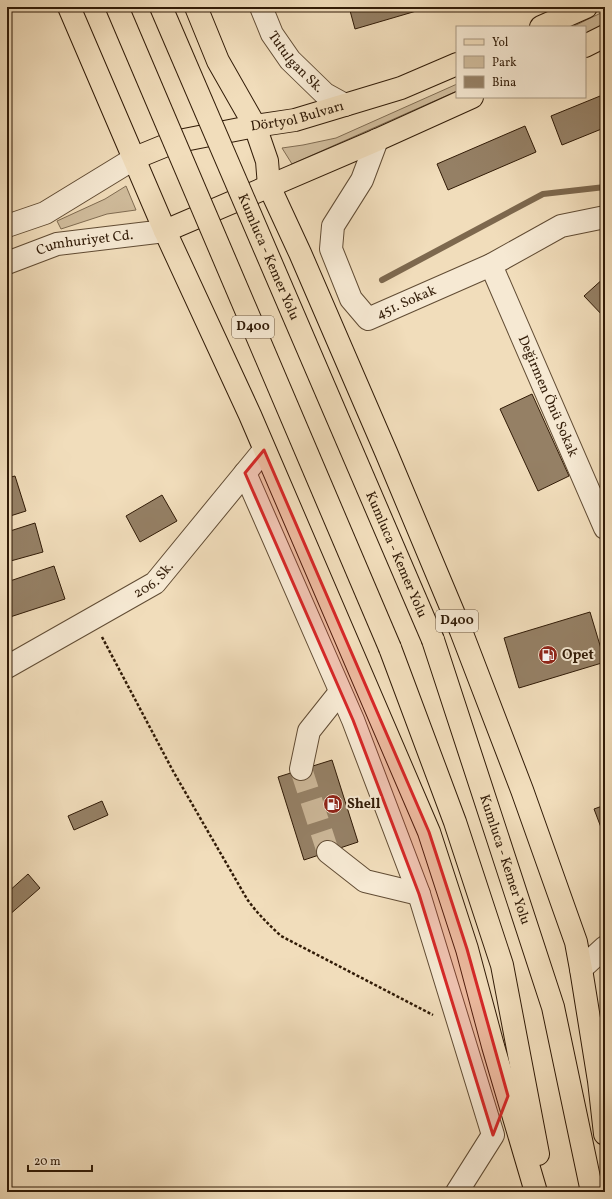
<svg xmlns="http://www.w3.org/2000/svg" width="612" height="1199" viewBox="0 0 612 1199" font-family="Vollkorn,serif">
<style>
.green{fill:#d0bc9c;stroke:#806c52}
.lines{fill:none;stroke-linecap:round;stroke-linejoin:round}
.stream{stroke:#7d684e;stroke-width:6}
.building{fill:#958065;stroke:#311b07}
.minor-tunnel{stroke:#cbb697;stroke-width:22;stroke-dasharray:22 11;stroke-linecap:butt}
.minor-casing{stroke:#614c34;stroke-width:24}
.major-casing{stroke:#311b07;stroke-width:24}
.highway-casing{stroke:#311b07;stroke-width:24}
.path{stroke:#311b07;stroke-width:2.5;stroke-dasharray:3 2;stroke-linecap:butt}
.minor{stroke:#f6e9d3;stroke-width:22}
.major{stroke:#f1ddbb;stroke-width:22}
.highway{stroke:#f1ddbb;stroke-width:22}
.highway-bridge-casing{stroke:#311b07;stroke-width:24;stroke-linecap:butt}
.highway-bridge{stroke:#f1ddbb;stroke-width:22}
.marked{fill:#d62828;fill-opacity:0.2;stroke:#d62828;stroke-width:3;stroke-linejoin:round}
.labels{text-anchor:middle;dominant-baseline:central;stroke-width:4;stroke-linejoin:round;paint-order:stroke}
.shield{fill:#f6e9d3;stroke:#6c5944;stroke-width:1}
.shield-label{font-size:13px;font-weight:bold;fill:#311b07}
.street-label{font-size:14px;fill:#311b07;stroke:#f6e9d3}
.poi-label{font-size:14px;font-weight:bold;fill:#311b07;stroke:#f6e9d3;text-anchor:start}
</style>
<rect width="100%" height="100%" fill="#f1ddbb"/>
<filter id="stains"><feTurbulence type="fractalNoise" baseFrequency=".005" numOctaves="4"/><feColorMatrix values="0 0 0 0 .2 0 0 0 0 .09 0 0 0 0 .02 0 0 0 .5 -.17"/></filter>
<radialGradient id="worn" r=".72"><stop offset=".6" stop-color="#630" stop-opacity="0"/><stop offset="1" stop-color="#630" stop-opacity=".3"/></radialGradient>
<g class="green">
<polygon points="605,11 605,26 585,35 585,27 572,27"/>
<polygon points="457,84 457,91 292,164 282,148 303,145 336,138"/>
<polygon points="126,186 136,210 107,214 61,229 57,221 105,199"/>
</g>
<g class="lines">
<polyline class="stream" points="382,280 543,194 605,187"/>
</g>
<g class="building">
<polygon points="349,7 430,7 355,29"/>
<polygon points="605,94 605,131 604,128 562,145 551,116"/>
<polygon points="525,126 536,152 448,190 437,164"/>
<polygon points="605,277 605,318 584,296"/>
<polygon points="532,394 569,476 538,491 500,409"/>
<polygon points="15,476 26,511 7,517 7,478"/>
<polygon points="162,495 177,521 140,542 126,516"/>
<polygon points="35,523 43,552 7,562 7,532"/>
<polygon points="54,566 65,599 7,618 7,582"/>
<polygon points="590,612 605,662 519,688 504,638"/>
<polygon points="332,760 358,842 304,860 278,777"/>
<polygon points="102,801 108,815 74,830 68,816"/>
<polygon points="605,805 605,838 594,809"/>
<polygon points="28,874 40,888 8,916 7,893"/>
</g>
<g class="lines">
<polyline class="minor-tunnel" points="301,769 328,852"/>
<g class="minor-casing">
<g id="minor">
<path id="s1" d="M 261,7 L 272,34 L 290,60 L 325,94 L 345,105"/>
<path id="s2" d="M 377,140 L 362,180 L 333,226 L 331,249 L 351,299 L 368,319 L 491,265 L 561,226 L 605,217"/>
<polyline points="7,226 45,213 135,158"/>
<path id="s3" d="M 7,263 L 57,244 L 165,231"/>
<path id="s4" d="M 491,265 L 605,528"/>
<polyline points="245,473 353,720 419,894 493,1135 457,1192"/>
<path id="s5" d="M 7,667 L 155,583 L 264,450"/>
<polyline points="301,769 309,731 340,692"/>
<polyline points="328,852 365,881 419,894"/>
<polyline points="581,969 605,947"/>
</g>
</g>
<g class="major-casing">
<g id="major">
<polyline points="541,27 586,7"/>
<polyline points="585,46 605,36"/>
<path id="s6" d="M 135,158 L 174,142 L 255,126 L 295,120 L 401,88 L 457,64"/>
<polyline points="165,231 377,140 472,97"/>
</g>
</g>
<g class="highway-casing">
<g id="highway">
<polyline points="69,7 165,231 250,415 429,832 467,949 493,1046 536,1192"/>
<polyline points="196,7 218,61 255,126 267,161 269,186 300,253 386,452 461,631 522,790 576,942 581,969 599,1081 605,1134"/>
<path id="s7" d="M 433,640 L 553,1007 L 592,1192"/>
<polyline points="390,648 455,822 502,965 538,1154"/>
</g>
</g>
<path class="path" d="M 102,637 L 173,771 L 247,899 C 257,913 268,924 281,936 L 433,1015"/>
<use href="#minor" class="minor"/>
<use href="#major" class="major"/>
<use href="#highway" class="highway"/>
<g class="highway-bridge-casing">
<g id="highway-bridge">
<polyline points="117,7 390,648"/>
<path id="s8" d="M 161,7 L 433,640"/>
</g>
</g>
<use href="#highway-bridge" class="highway-bridge"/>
</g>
<path class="marked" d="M 264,450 L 429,832 L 467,949 L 508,1096 L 493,1135 L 419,894 L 353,720 L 245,473 Z"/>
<defs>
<g id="fuel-disc" transform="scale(1)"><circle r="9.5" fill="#8f2418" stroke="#f6e9d3"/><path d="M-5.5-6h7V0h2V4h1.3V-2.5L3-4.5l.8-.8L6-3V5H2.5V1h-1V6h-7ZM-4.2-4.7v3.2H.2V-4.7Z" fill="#fff"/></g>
</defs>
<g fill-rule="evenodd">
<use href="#fuel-disc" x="548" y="655"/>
<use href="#fuel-disc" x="333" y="804"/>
</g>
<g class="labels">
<g class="shield">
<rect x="232" y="316" width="42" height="22" rx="3"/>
<rect x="436" y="610" width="42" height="22" rx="3"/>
</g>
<g class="shield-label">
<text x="253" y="327">D400</text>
<text x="457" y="621">D400</text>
</g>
<g class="street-label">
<text stroke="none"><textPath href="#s1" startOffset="66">Tutulgan Sk.</textPath></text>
<text stroke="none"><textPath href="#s6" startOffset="168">Dörtyol Bulvarı</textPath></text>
<text stroke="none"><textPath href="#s3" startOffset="81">Cumhuriyet Cd.</textPath></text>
<text stroke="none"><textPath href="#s8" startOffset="272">Kumluca - Kemer Yolu</textPath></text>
<text stroke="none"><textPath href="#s2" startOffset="242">451. Sokak</textPath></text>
<text stroke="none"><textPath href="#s4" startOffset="143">Değirmen Önü Sokak</textPath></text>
<text stroke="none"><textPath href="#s8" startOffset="596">Kumluca - Kemer Yolu</textPath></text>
<text stroke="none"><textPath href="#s5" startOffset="171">206. Sk.</textPath></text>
<text stroke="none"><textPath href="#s7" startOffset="231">Kumluca - Kemer Yolu</textPath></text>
</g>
<g class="poi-label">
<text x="562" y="655">Opet</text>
<text x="347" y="804">Shell</text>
</g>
</g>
<rect width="612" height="1199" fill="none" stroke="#f1ddbb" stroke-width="24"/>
<rect x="8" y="8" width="596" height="1183" fill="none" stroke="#311b07" stroke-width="2"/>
<rect x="12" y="12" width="588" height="1175" fill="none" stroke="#311b07"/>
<rect x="456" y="26" width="130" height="72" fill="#f6e9d3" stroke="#a79781"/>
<rect x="464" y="39" width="20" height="6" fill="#f1ddbb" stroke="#a79781"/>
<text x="492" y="46" font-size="12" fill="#311b07">Yol</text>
<rect x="464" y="56" width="20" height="12" fill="#d0bc9c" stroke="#a79781"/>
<text x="492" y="66" font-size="12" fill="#311b07">Park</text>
<rect x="464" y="76" width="20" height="12" fill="#958065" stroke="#a79781"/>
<text x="492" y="86" font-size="12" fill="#311b07">Bina</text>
<path d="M28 1165v6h64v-6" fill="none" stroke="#311b07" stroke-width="2"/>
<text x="34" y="1165" font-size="12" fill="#311b07" stroke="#f6e9d3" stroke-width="3" paint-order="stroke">20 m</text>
<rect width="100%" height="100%" filter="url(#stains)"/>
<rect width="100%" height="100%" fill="url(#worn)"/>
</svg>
